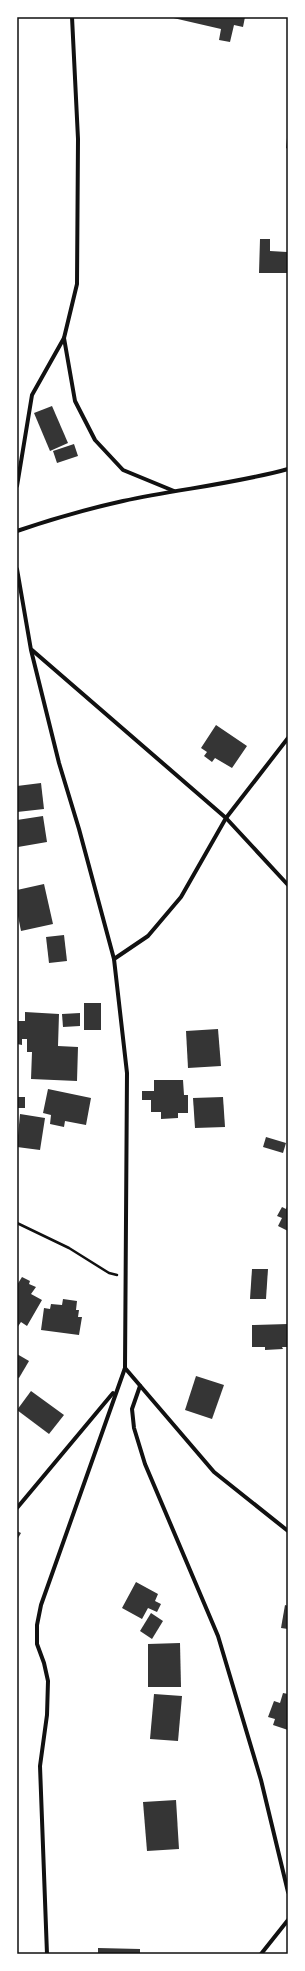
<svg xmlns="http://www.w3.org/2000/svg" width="305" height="1971" viewBox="0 0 305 1971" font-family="Arial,sans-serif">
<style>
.building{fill:#353535}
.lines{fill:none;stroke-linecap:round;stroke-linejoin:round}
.path{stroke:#111;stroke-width:2.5}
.minor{stroke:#111;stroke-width:4}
.neatline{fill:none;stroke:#111;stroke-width:1.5}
</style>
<rect width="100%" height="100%" fill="#fff"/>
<g class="building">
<polygon points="169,17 245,17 243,27 234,25 230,42 219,40 221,29"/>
<polygon points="287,138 288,138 288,149 286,148"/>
<polygon points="260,239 270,239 270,251 287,252 287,273 259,273"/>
<polygon points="52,406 68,443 50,451 34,413"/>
<polygon points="74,444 78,456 57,463 53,451"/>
<polygon points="216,725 247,746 232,768 215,758 212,762 204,756 207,752 201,748"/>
<polygon points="41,783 44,809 17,812 17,786"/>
<polygon points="43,816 47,842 18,847 17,820"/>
<polygon points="44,884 53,924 21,931 17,911 17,890"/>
<polygon points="64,935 67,961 49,963 46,937"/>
<rect x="84" y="1003" width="17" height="27"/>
<polygon points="25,1012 59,1014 58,1046 78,1047 77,1081 31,1079 32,1052 27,1052 27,1039 22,1039 22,1045 17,1044 17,1021 25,1021"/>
<polygon points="80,1013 80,1026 63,1027 62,1014"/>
<polygon points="218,1029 221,1066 188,1068 186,1031"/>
<polygon points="154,1080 183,1080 184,1095 188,1095 188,1113 178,1113 178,1118 161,1119 161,1112 151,1112 151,1100 142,1100 142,1091 154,1091"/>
<polygon points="48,1089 91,1098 86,1125 65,1121 64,1127 50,1124 51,1115 43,1113"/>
<rect x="17" y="1097" width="8" height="11"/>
<polygon points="223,1097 225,1127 195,1128 193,1098"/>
<polygon points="20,1114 45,1118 40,1150 17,1147"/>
<polygon points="266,1137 286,1143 283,1153 263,1147"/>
<polygon points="288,1204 288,1231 278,1226 282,1218 277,1216 282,1207 286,1209"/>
<polygon points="252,1269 268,1269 266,1299 250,1299"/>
<polygon points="22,1277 30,1281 29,1284 36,1287 31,1294 42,1300 27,1326 21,1322 17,1328 17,1285"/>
<polygon points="63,1299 77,1301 76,1310 79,1310 78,1317 82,1317 79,1335 41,1330 44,1308 50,1309 51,1304 62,1305"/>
<polygon points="288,1324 288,1347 282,1347 283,1349 265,1350 265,1347 252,1347 252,1325"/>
<polygon points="17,1354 29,1361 19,1378 17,1377"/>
<polygon points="196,1376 224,1385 212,1419 185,1410"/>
<polygon points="31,1391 64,1415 49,1434 17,1410"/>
<polygon points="17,1531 21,1533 17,1540"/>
<polygon points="136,1582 158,1594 155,1601 161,1604 157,1612 148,1608 142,1619 122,1608"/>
<polygon points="285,1605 288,1606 288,1629 281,1628"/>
<polygon points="151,1613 163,1621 152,1639 140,1631"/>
<polygon points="180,1643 181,1687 148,1687 148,1644"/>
<polygon points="283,1693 288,1694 288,1730 273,1725 275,1719 268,1717 274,1701 280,1703"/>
<polygon points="154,1694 182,1696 178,1741 150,1739"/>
<polygon points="176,1800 179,1849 147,1851 143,1802"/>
<polygon points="98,1948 140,1949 140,1954 98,1954"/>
</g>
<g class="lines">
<polyline class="path" points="17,1223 69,1248 109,1273 117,1275"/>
<g class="minor">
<polyline points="64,338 75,401 95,440 123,470 174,491"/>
<polyline points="17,486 32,395 64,338 77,284 78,139 72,17"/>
<path d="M 17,531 C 52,519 87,509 123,501 C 178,489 234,484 288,469"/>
<polyline points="17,569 31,650 59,763 79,829 114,959 127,1073 125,1368 41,1605 37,1625 37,1644 44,1663 48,1681 47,1715 40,1766 47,1954"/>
<polyline points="32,650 226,818 288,885"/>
<polyline points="114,959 148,936 181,897 226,818 288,738"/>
<polyline points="125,1368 214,1472 288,1531"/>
<polyline points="140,1386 132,1409 134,1428 145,1464 218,1636 261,1780 288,1892"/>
<polyline points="17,1508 113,1393"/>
<polyline points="261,1954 288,1920"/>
</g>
</g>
<rect width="305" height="1971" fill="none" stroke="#ffffff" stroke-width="36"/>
<rect x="18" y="18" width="269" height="1935" class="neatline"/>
</svg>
